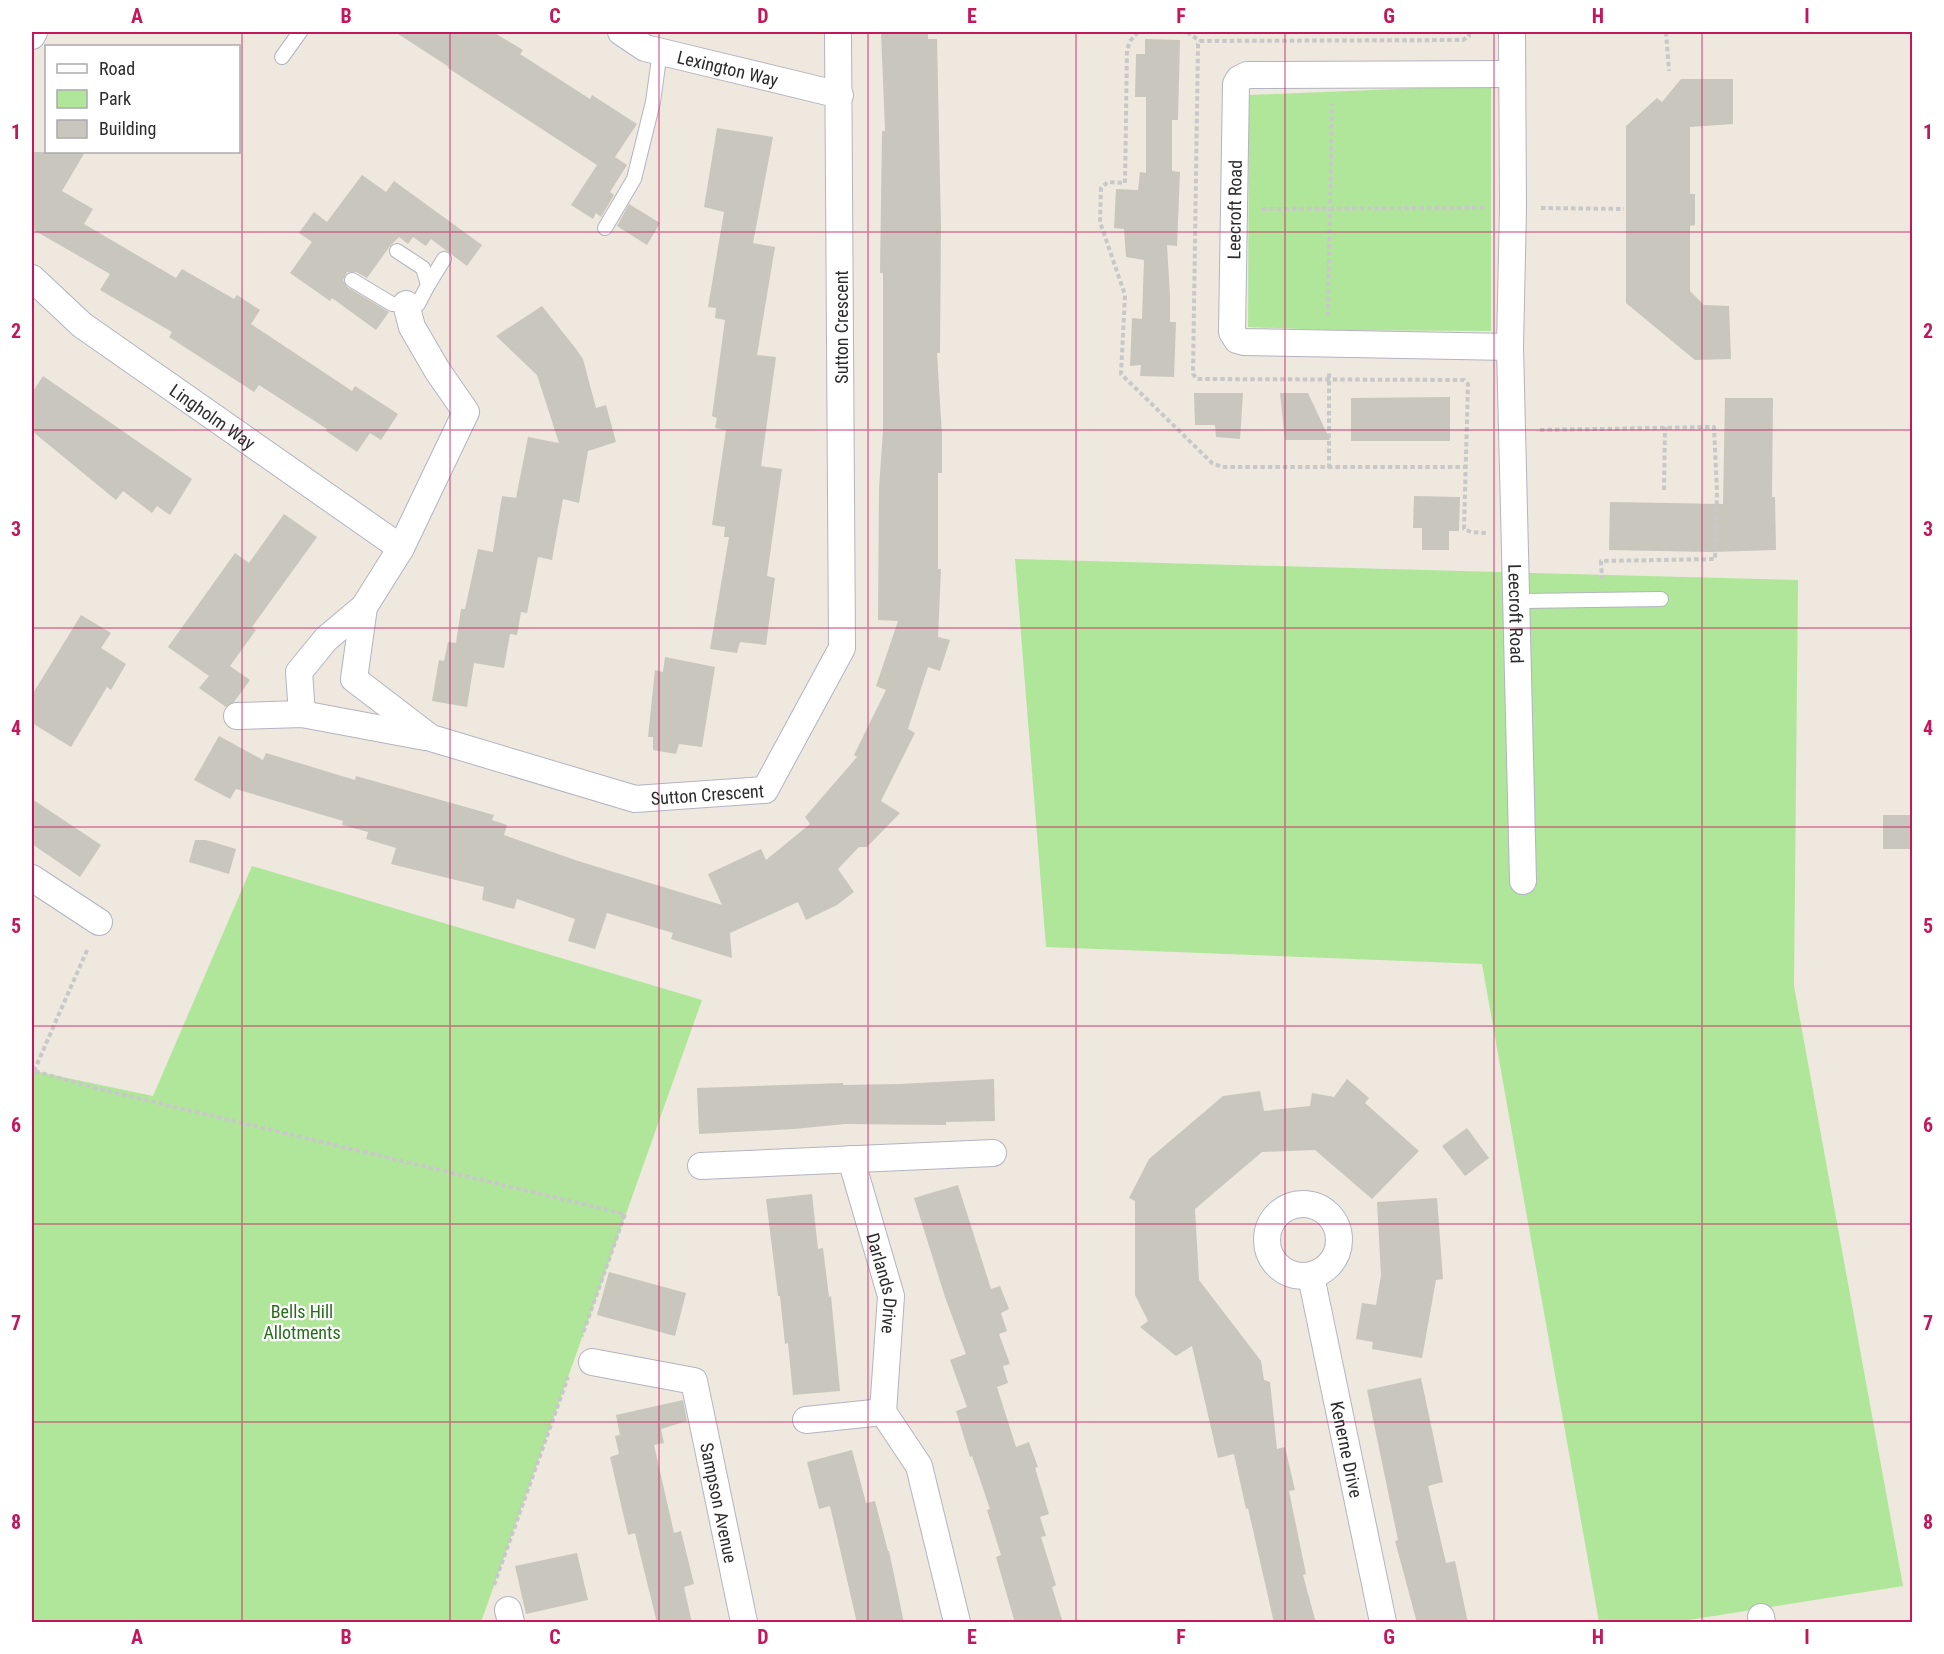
<svg xmlns="http://www.w3.org/2000/svg" width="1944" height="1654" viewBox="0 0 1944 1654" font-family="'Roboto Condensed',sans-serif">
<style>
.green{fill:#b0e69a}
.building{fill:#c9c6bd}
.lines{fill:none;stroke-linecap:round;stroke-linejoin:round}
.lane-casing{stroke:#b2b4c0;stroke-width:16}
.street-casing{stroke:#b2b4c0;stroke-width:28}
.path{stroke:#c8c8c8;stroke-width:4;stroke-dasharray:4.5 3;stroke-linecap:butt}
.lane{stroke:#fff;stroke-width:14}
.street{stroke:#fff;stroke-width:26}
.grid{fill:none;stroke:#c2185b;stroke-width:1.5;stroke-opacity:0.55}
.labels{text-anchor:middle;dominant-baseline:central;stroke-width:4.5;stroke-linejoin:round;paint-order:stroke}
.street-label{font-size:18px;fill:#2c2c2c;stroke:#fff}
.park-label{font-size:18px;fill:#266d19;stroke:#fff}
.neatline{fill:none;stroke:#c2185b;stroke-width:2}
.grid-label{font-size:20px;text-anchor:middle;font-weight:bold;fill:#c2185b}
</style>
<rect width="100%" height="100%" fill="#eee8df"/>
<g class="green">
<polygon points="1491,85 1491,331 1328,330 1248,327 1249,95"/>
<polygon points="1015,559 1798,580 1794,986 1903,1586 1676,1622 1599,1622 1482,964 1046,947"/>
<polygon points="252,866 702,1000 481,1622 32,1622 32,1078 34,1071 153,1096"/>
</g>
<g class="building">
<polygon points="395,32 493,32 523,50 520,54 590,99 592,95 637,124 615,157 627,165 610,192 614,195 601,217 596,213 593,219 571,205 597,165 448,68 449,67"/>
<polygon points="881,32 928,32 928,39 937,39 941,227 940,353 937,353 942,435 942,473 938,473 938,569 941,569 938,637 950,640 940,671 928,667 908,729 915,733 881,801 900,813 867,847 859,847 838,869 854,892 837,905 806,920 798,902 730,933 732,958 671,939 673,933 607,913 595,949 568,941 575,919 517,899 514,909 482,900 484,887 391,864 396,848 366,839 368,832 342,825 343,821 236,789 230,799 194,780 219,736 263,760 266,753 355,780 356,776 494,815 492,820 507,825 504,835 578,861 722,905 708,874 761,849 766,860 810,824 805,817 857,757 854,755 886,690 876,686 898,621 878,620 879,488 883,431 883,273 880,273 882,131 885,131"/>
<polygon points="1145,39 1180,40 1178,120 1172,120 1172,171 1180,172 1177,246 1167,245 1170,296 1170,322 1176,322 1174,377 1140,376 1141,365 1130,366 1132,318 1142,319 1144,260 1126,257 1124,229 1114,228 1116,189 1138,190 1140,172 1146,173 1146,97 1135,97 1136,54 1145,54"/>
<polygon points="1681,79 1733,79 1733,124 1690,127 1690,194 1695,194 1695,225 1690,226 1690,291 1704,305 1729,306 1731,359 1695,360 1626,303 1626,126 1657,98 1662,102"/>
<polygon points="717,128 773,137 753,243 775,247 757,355 776,357 761,466 782,469 767,576 775,578 766,645 740,642 737,653 710,649 729,537 724,537 725,527 712,525 726,430 715,428 717,418 712,416 725,320 715,318 716,308 708,307 724,212 704,207"/>
<polygon points="32,152 85,152 62,191 93,209 84,224 176,278 182,269 234,299 237,295 260,310 251,324 352,391 355,386 398,414 381,440 370,433 357,452 326,431 327,429 259,385 254,392 169,337 172,332 100,290 110,274 32,229"/>
<polygon points="362,175 386,192 394,181 482,245 467,266 431,239 426,246 413,237 408,244 399,237 390,246 367,278 356,272 347,272 343,280 347,287 389,312 376,330 332,298 330,301 290,273 312,242 299,233 314,212 327,222"/>
<polygon points="629,204 660,223 647,245 617,226"/>
<polygon points="542,306 576,349 583,359 596,408 606,405 616,442 588,451 579,503 563,499 552,560 538,557 527,613 521,612 517,635 510,634 504,668 474,663 467,707 432,701 439,660 444,661 448,642 456,643 461,609 465,609 478,549 493,552 502,496 516,498 528,437 559,443 537,375 496,336"/>
<polygon points="43,376 192,479 170,515 157,506 152,513 123,491 116,500 32,431 32,393"/>
<polygon points="1194,393 1243,393 1240,439 1216,437 1215,425 1195,425"/>
<polygon points="1280,393 1308,393 1330,440 1285,440"/>
<polygon points="1450,397 1450,441 1351,441 1351,398"/>
<polygon points="1725,398 1773,398 1772,497 1775,497 1776,550 1711,552 1609,550 1610,502 1723,504"/>
<polygon points="1414,496 1460,497 1459,531 1449,531 1449,550 1422,550 1422,528 1413,528"/>
<polygon points="284,514 317,537 252,627 256,630 230,666 250,680 234,702 226,707 199,688 209,676 168,647 235,553 249,563"/>
<polygon points="81,615 111,633 101,648 126,664 111,690 107,687 71,747 32,723 32,695"/>
<polygon points="665,657 715,667 702,747 679,744 676,754 653,750 653,737 648,737 655,670 663,672"/>
<polygon points="32,799 101,845 80,877 32,844"/>
<rect x="1883" y="815" width="29" height="34"/>
<polygon points="195,840 206,840 236,849 229,874 189,862"/>
<polygon points="994,1079 995,1121 946,1122 946,1125 845,1124 794,1129 699,1134 697,1088 843,1083 843,1085 900,1084"/>
<polygon points="1347,1079 1369,1098 1365,1103 1419,1151 1372,1199 1315,1150 1262,1152 1195,1209 1199,1280 1261,1361 1264,1380 1270,1382 1277,1449 1285,1447 1295,1490 1289,1491 1306,1574 1303,1575 1316,1623 1274,1623 1248,1508 1246,1509 1234,1454 1218,1458 1192,1346 1176,1356 1140,1327 1148,1321 1135,1295 1135,1201 1129,1198 1149,1159 1223,1096 1260,1091 1264,1111 1310,1106 1312,1093 1334,1097"/>
<polygon points="1467,1128 1489,1158 1465,1176 1442,1146"/>
<polygon points="958,1185 991,1289 1000,1286 1009,1309 1001,1313 1007,1331 999,1334 1010,1364 1003,1366 1008,1383 997,1387 1016,1447 1029,1442 1038,1467 1035,1468 1049,1514 1040,1517 1046,1536 1041,1537 1056,1585 1052,1587 1063,1623 1015,1623 996,1557 1001,1555 987,1510 990,1509 972,1456 970,1457 956,1411 967,1407 950,1360 966,1354 945,1297 914,1198"/>
<polygon points="812,1194 818,1249 823,1248 829,1297 831,1296 840,1391 793,1395 788,1343 785,1344 780,1296 778,1296 766,1199"/>
<polygon points="1437,1198 1443,1279 1436,1280 1422,1358 1372,1349 1373,1342 1356,1339 1362,1303 1376,1305 1381,1275 1377,1202"/>
<polygon points="609,1272 686,1293 675,1336 597,1315"/>
<polygon points="1421,1378 1443,1482 1428,1486 1446,1563 1455,1561 1468,1623 1417,1623 1395,1541 1398,1540 1367,1390"/>
<polygon points="683,1400 687,1421 661,1429 664,1443 654,1445 674,1533 681,1531 694,1584 684,1587 692,1623 657,1623 635,1533 628,1535 610,1457 619,1454 615,1436 620,1435 616,1415"/>
<polygon points="852,1450 866,1503 875,1501 888,1551 889,1551 904,1623 857,1623 830,1506 819,1509 807,1462"/>
<polygon points="577,1553 588,1600 526,1614 515,1566"/>
</g>
<g class="lines">
<g class="lane-casing">
<g id="lane">
<polyline points="282,57 300,32"/>
<polyline points="605,228 634,179 653,102 660,51"/>
<polyline points="352,280 392,304 418,304 428,285 423,268 397,251"/>
<polyline points="428,285 444,259"/>
<polyline points="1516,601 1661,599"/>
</g>
</g>
<g class="street-casing">
<g id="street">
<path id="s1" d="M 621,32 L 645,48 L 840,95"/>
<path id="s2" d="M 1512,32 L 1513,208 L 1510,347 L 1523,881"/>
<polyline points="32,36 34,32"/>
<path id="s3" d="M 32,278 L 82,325 L 401,548"/>
<path id="s4" d="M 406,304 L 412,327 L 437,370 L 466,412 L 401,548 L 364,607 L 354,679 L 431,738 L 635,799 L 765,790 L 842,648 L 838,32"/>
<path id="s5" d="M 1510,347 L 1244,342 L 1237,340 L 1232,332 L 1236,84 L 1239,79 L 1247,75 L 1512,74"/>
<polyline points="302,714 299,672 326,639 364,607"/>
<polyline points="237,716 302,714 425,737"/>
<polyline points="32,878 99,922"/>
<path id="s6" d="M 851,1159 L 891,1296 L 883,1412 L 919,1466 L 957,1622"/>
<polyline points="701,1166 993,1153"/>
<circle cx="1303" cy="1240" r="36"/>
<path id="s7" d="M 1311,1276 L 1383,1622"/>
<path id="s8" d="M 592,1362 L 694,1381 L 744,1622"/>
<polyline points="806,1420 883,1412"/>
<polyline points="508,1610 511,1622"/>
<polyline points="1761,1617 1762,1622"/>
</g>
</g>
<g class="path">
<polyline points="1138,32 1130,41 1127,50 1125,183 1108,182 1101,188 1100,222 1125,295 1121,374 1212,463 1222,467 1466,467"/>
<polyline points="1187,32 1200,41"/>
<polyline points="1469,32 1469,36 1463,40 1200,41 1198,44 1193,374 1197,379 1464,380 1468,384 1464,529 1471,532 1487,533"/>
<polyline points="1666,32 1669,71"/>
<polyline points="1541,208 1624,209"/>
<polyline points="1262,209 1486,208"/>
<polyline points="1328,316 1332,104"/>
<polyline points="1540,430 1714,427 1717,492 1715,559 1601,561 1602,579"/>
<polyline points="1329,468 1329,371"/>
<polyline points="1664,490 1665,427"/>
<polyline points="34,1071 88,948"/>
<polyline points="32,1077 34,1071 95,1088 625,1214 582,1336"/>
<polyline points="494,1585 568,1377"/>
</g>
<use href="#lane" class="lane"/>
<use href="#street" class="street"/>
</g>
<path class="grid" d="M 242,32 L 242,1622M 450,32 L 450,1622M 659,32 L 659,1622M 868,32 L 868,1622M 1076,32 L 1076,1622M 1285,32 L 1285,1622M 1494,32 L 1494,1622M 1702,32 L 1702,1622M 32,232 L 1912,232M 32,430 L 1912,430M 32,628 L 1912,628M 32,827 L 1912,827M 32,1026 L 1912,1026M 32,1224 L 1912,1224M 32,1422 L 1912,1422"/>
<g class="labels">
<g class="street-label">
<text stroke="none"><textPath href="#s1" startOffset="114">Lexington Way</textPath></text>
<text stroke="none"><textPath href="#s5" startOffset="405">Leecroft Road</textPath></text>
<text transform="translate(841 327) rotate(-90)">Sutton Crescent</text>
<text stroke="none"><textPath href="#s3" startOffset="228">Lingholm Way</textPath></text>
<text stroke="none"><textPath href="#s2" startOffset="582">Leecroft Road</textPath></text>
<text stroke="none"><textPath href="#s4" startOffset="800">Sutton Crescent</textPath></text>
<text stroke="none"><textPath href="#s6" startOffset="129">Darlands Drive</textPath></text>
<text stroke="none"><textPath href="#s7" startOffset="177">Kenerne Drive</textPath></text>
<text stroke="none"><textPath href="#s8" startOffset="228">Sampson Avenue</textPath></text>
</g>
<g class="park-label">
<text x="302" y="1311">Bells Hill<tspan x="302" dy="21">Allotments</tspan></text>
</g>
</g>
<rect width="1944" height="1654" fill="none" stroke="#ffffff" stroke-width="66"/>
<rect x="45" y="45" width="195" height="108" fill="#ffffff" stroke="#ababab" stroke-width="1.5"/>
<rect x="57" y="64" width="30" height="9" fill="#ffffff" stroke="#ababab" stroke-width="1.5"/>
<text x="99" y="75" font-size="18" fill="#2c2c2c">Road</text>
<rect x="57" y="90" width="30" height="18" fill="#b0e69a" stroke="#ababab" stroke-width="1.5"/>
<text x="99" y="105" font-size="18" fill="#2c2c2c">Park</text>
<rect x="57" y="120" width="30" height="18" fill="#c9c6bd" stroke="#ababab" stroke-width="1.5"/>
<text x="99" y="135" font-size="18" fill="#2c2c2c">Building</text>
<rect x="33" y="33" width="1878" height="1588" class="neatline"/>
<g class="grid-label">
<text x="137" y="23">A</text>
<text x="346" y="23">B</text>
<text x="555" y="23">C</text>
<text x="763" y="23">D</text>
<text x="972" y="23">E</text>
<text x="1181" y="23">F</text>
<text x="1389" y="23">G</text>
<text x="1598" y="23">H</text>
<text x="1807" y="23">I</text>
<text x="16" y="139">1</text>
<text x="1928" y="139">1</text>
<text x="16" y="338">2</text>
<text x="1928" y="338">2</text>
<text x="16" y="536">3</text>
<text x="1928" y="536">3</text>
<text x="16" y="735">4</text>
<text x="1928" y="735">4</text>
<text x="16" y="933">5</text>
<text x="1928" y="933">5</text>
<text x="16" y="1132">6</text>
<text x="1928" y="1132">6</text>
<text x="16" y="1330">7</text>
<text x="1928" y="1330">7</text>
<text x="16" y="1529">8</text>
<text x="1928" y="1529">8</text>
<text x="137" y="1644">A</text>
<text x="346" y="1644">B</text>
<text x="555" y="1644">C</text>
<text x="763" y="1644">D</text>
<text x="972" y="1644">E</text>
<text x="1181" y="1644">F</text>
<text x="1389" y="1644">G</text>
<text x="1598" y="1644">H</text>
<text x="1807" y="1644">I</text>
</g>
</svg>
